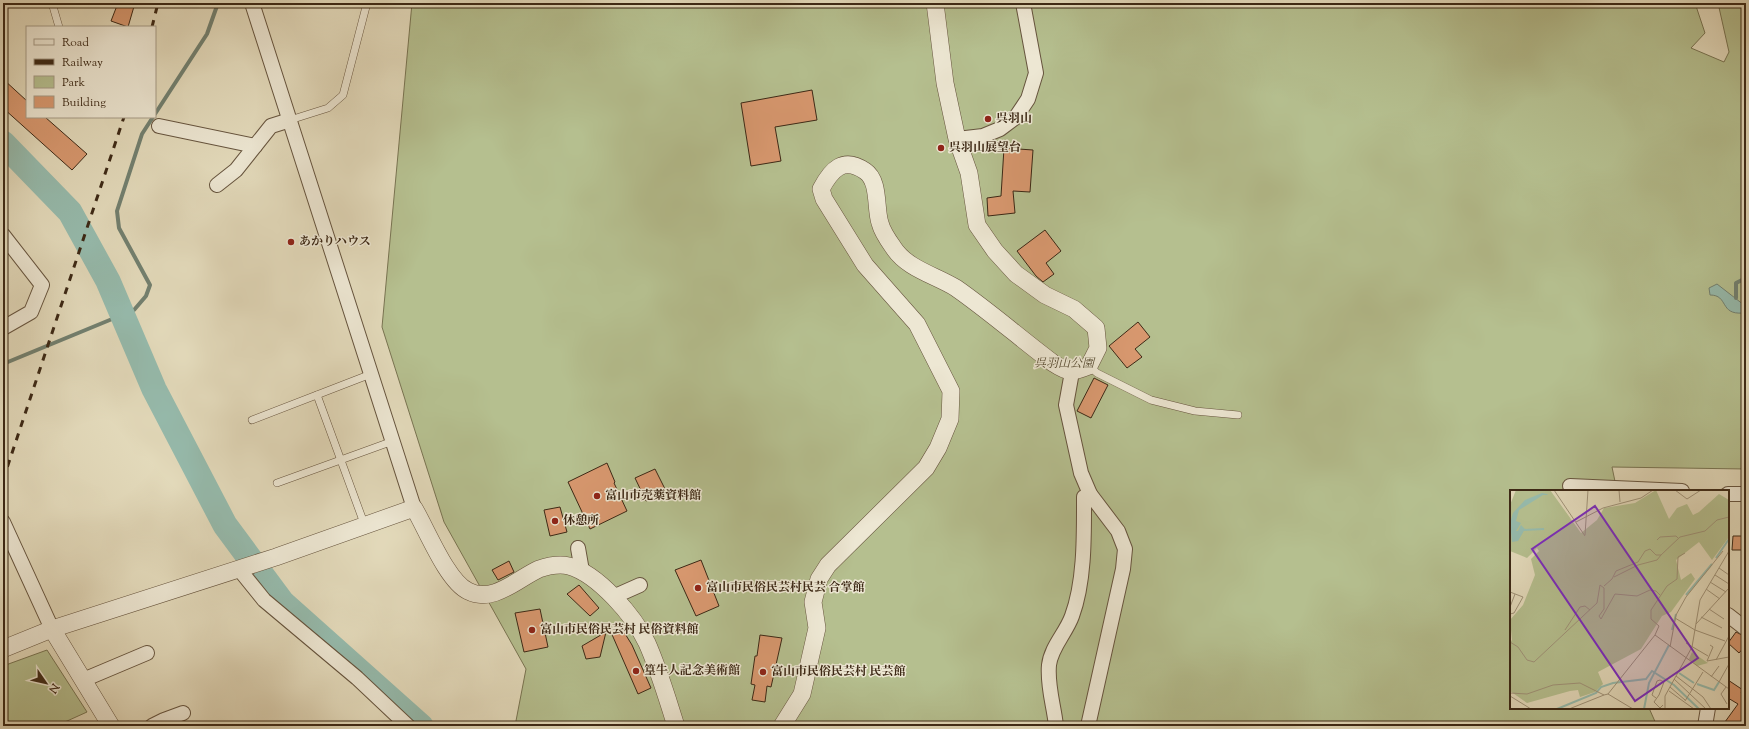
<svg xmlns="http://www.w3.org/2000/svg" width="1749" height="729" viewBox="0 0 1749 729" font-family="'Sorts Mill Goudy','Noto Serif JP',serif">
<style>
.green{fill:#b5bf8f;stroke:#787452}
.water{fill:#96bbad;stroke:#728070}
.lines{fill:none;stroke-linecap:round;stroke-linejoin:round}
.stream{stroke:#728070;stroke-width:4}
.river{stroke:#96bbad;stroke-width:25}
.building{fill:#d8986f;stroke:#3c2815}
.service-casing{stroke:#66543e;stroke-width:8}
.minor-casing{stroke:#66543e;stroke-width:16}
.tertiary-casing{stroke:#66543e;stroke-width:18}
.service{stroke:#ede7d3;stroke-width:7}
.minor{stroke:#ede7d3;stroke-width:14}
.tertiary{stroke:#ede7d3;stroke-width:17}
.rail{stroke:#3c2815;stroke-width:3;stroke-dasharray:7 7;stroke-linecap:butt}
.poi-dot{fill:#8f2418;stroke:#ede7d3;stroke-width:1.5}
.labels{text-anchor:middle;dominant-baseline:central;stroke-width:3;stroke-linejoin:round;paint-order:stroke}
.poi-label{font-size:12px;font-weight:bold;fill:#3c2815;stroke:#ede7d3;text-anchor:start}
.park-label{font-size:12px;font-style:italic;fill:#5a4e34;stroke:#ede7d3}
.inset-river{fill:none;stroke:#96bbad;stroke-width:2}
.inset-road{fill:none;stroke:#a09379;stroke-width:1}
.view{fill:#7b2cbf;fill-opacity:0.15;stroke:#7b2cbf;stroke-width:2}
.inset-edge{fill:none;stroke:#3c2815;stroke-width:2}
</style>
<rect width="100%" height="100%" fill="#e3dabb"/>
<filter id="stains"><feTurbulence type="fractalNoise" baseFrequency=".005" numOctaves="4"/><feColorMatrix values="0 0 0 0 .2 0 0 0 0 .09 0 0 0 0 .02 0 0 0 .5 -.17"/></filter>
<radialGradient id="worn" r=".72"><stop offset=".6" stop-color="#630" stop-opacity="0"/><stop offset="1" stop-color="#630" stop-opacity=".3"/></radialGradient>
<g class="green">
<polygon points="412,3 1695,3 1705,33 1691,48 1724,62 1729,52 1718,3 1746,3 1746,469 1612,467 1617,491 1511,491 1511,708 1649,708 1657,726 515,726 526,669 444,522 382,327"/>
<polygon points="47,650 87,712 56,726 3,726 3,666"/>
</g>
<path class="water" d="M 1717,284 L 1744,305 L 1743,313 C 1719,315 1729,295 1710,295 L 1709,288 Z"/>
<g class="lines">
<g class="stream">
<polyline points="155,114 207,34 218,3"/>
<polyline points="1736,298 1736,283 1746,278"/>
<polyline points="3,364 134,310 146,296 150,285 119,228 117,211 142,134 153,117"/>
</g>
<polyline class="river" points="3,143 70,212 108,281 154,389 225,525 282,602 421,726"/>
</g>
<g class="building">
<polygon points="118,3 135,3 128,27 111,21"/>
<polygon points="3,79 27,101 27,117 45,117 87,154 72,170 3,108"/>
<polygon points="812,90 817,120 775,127 781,161 751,166 741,103"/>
<polygon points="1004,148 1033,150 1030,192 1013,191 1015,213 988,216 987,198 1001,196"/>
<polygon points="1045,230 1061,251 1046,263 1054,274 1043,282 1036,276 1017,251"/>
<polygon points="1138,322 1150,337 1135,349 1142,357 1127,368 1109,346"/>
<polygon points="1094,378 1108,385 1091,418 1077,411"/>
<polygon points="607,463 615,482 614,483 627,511 590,529 568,482"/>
<polygon points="655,469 666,491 646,501 635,478"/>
<polygon points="560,507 567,532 550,536 544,510"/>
<polygon points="1733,536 1746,536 1745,550 1732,550"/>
<polygon points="701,560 719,606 696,616 675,570"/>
<polygon points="509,561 514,572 498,580 492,570"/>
<polygon points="579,585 599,608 590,616 567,594"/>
<polygon points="540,609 548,647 524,652 515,613"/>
<polygon points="619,624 632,645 651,688 638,694 610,630"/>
<polygon points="606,632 600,657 586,659 582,646"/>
<polygon points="1736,632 1746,637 1746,645 1739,653 1728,643"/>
<polygon points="760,635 782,638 771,687 767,686 765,702 752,700 755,685 751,684 755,656 757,656"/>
<polygon points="1728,680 1743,690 1741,693 1744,695 1746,692 1746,726 1722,726 1738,704 1728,698"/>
</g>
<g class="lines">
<g class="service-casing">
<g id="service">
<polyline points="52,3 59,27"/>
<polyline points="290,120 328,108 343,95 367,3"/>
<polyline points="1089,366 1097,373 1151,400 1195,411 1238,415"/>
<polyline points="317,395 365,526"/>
<polyline points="252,420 371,374"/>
<polyline points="277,483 393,441"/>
</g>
</g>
<g class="minor-casing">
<g id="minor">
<polyline points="252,3 414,508"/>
<polyline points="159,126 255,146"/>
<polyline points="957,139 983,136 1000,129 1016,117 1028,99 1036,73 1023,3"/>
<polyline points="217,185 236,170 271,126 290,120"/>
<polyline points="3,235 42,285 31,312 3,328"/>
<polyline points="1072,372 1066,405 1081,473 1090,494 1118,531 1125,549 1123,569 1088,726"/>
<polyline points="1570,486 1682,491"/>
<polyline points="1728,494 1746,494"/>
<polyline points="3,522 52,629"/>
<polyline points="578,548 582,571"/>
<polyline points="239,569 264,600 357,678 408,726"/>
<polyline points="613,597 640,585"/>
<polyline points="1728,615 1746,629"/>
<polyline points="83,680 147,653"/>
<polyline points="152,726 164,720 183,713"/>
<path d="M 1056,726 C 1054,706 1047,686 1049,665 C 1051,647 1066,633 1072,616 C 1085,581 1084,534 1084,497 L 1090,494"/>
<polyline points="1705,726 1708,708"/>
</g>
</g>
<g class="tertiary-casing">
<g id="tertiary">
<polyline points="52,629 111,726"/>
<path d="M 3,649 L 52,629 L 276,557 L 414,508 C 427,530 447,581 468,591 C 493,604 517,579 539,569 C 548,566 560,564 569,566 C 598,574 634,616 647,643 C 659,670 667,698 676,726"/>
<path d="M 782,726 L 802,694 L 817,628 L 813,602 L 819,579 L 828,565 L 926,468 L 938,448 L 950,419 L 951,391 L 917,324 L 865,265 L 824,199 L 821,189 C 831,170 843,156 865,171 C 880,181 875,208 880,223 C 882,231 888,240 893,247 C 907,269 935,275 956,288 C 989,311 1021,339 1053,363 C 1068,373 1072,373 1089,366 L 1098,348 L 1096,328 L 1074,309 L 1045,295 L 1016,274 L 995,251 L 977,225 L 969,173 L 957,139 L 945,83 L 935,3"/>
</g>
</g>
<use href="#service" class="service"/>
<use href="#minor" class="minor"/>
<use href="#tertiary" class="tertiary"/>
<g class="rail">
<polyline points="152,27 158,3"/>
<polyline points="3,480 124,117"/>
</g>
</g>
<g class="poi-dot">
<circle cx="988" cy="119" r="4"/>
<circle cx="941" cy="148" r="4"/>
<circle cx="291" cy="242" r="4"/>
<circle cx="597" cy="496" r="4"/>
<circle cx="555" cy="521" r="4"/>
<circle cx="698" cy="588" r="4"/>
<circle cx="532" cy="630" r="4"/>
<circle cx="636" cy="671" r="4"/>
<circle cx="763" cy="672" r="4"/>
</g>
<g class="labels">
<g class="poi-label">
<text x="996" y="119">呉羽山</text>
<text x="949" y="148">呉羽山展望台</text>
<text x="299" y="242">あかりハウス</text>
<text x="605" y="496">富山市売薬資料館</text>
<text x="563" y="521">休憩所</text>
<text x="706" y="588">富山市民俗民芸村民芸 合掌館</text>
<text x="540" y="630">富山市民俗民芸村 民俗資料館</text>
<text x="644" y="671">篁牛人記念美術館</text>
<text x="771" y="672">富山市民俗民芸村 民芸館</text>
</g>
<g class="park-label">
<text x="1064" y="364">呉羽山公園</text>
</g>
</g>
<g transform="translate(1510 490)">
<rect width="219" height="219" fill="#e3dabb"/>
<path d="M 6,0 L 40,0 L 71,43 L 87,30 L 94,18 L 125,13 L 146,0 L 159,29 L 167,18 L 177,14 L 183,25 L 189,22 L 209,4 L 219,10 L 219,47 L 202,70 L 189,52 L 166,70 L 171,90 L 181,83 L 185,89 L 161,122 L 152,126 L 131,159 L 88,182 L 93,194 L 85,202 L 70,207 L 68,200 L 60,201 L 17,213 L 0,201 L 0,152 L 2,150 L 0,130 L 13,115 L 25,85 L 21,69 L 29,61 L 27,58 L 17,68 L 0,61 L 0,15 ZM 182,162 L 195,171 L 198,173 L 187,176 L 179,169 Z" fill="#b5bf8f"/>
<path d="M 32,3 L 37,4 L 38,5 L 33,5 L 9,20 L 6,31 L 11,33 L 6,41 L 8,41 L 11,35 L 15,39 L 8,51 L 2,52 L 0,33 L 3,23 L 15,10 Z" fill="#96bbad"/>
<path class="inset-river" d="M 14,40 L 34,39M 206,68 L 219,49M 176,105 L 202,74M 162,140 L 166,124M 169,183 L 184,193M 187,194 L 204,200 L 209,192M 47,219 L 86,203 L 91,197 L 103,193 L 136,189 L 142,181 L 164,195 L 189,219M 134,219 L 139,193 L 159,155"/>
<path class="inset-road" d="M 44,0 L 75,46M 109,0 L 110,12M 165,0 L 177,9 L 191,0M 66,32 L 93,18 L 131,8 L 143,0M 75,45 L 78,0M 147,50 L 150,47 L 166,46 L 168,48M 209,78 L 219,85M 205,85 L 219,94M 104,87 L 128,75 L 147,70 L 151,65M 200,92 L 216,102M 94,96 L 102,89 L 106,81 L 128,72 L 135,61 L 140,59 L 146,65 L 151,65 L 170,47 L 195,41 L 207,30 L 219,27M 196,99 L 210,109M 0,102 L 13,107 L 4,123 L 0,124M 0,117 L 5,104M 199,119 L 214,129M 191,127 L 212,138M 165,128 L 185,140 L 215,151M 186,134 L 219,98M 55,140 L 70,117 L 75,116 L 80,120M 145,145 L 219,199M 0,152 L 8,157 L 17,170 L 24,172 L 87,113 L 90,95 L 94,98 L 94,119 L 89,126 L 91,129 L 105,104 L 127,106 L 140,100 L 146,101 L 150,105M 176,153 L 198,166M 200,155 L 203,157 L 197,171 L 219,167M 160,157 L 166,125 L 176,107 L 213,61M 206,170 L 219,146M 166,186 L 182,157 L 190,110 L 219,61M 201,187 L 209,176M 164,189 L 196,219M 209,192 L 219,174M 160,197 L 175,210M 216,197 L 211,204 L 217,214M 159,201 L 184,219M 0,203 L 17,204 L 43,195 L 70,193 L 94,205 L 98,204 L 123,219M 98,204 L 145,145 L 149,136 L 141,129 L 141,120 L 157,96 L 167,89 L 168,67 L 175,63M 0,206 L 21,219M 146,208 L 142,205 L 147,191 L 150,190 L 154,192 L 149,205 L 144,212 L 150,218 L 153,215M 175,211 L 193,182M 59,219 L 94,205M 155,219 L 155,206 L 166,186 L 193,207 L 201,219"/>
<path class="view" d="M 85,16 L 188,168 L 125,211 L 22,59 Z"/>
<rect width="219" height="219" class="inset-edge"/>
</g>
<rect width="1749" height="729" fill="none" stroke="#e3dabb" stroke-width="16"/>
<rect x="4" y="4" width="1741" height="721" fill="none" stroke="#3c2815" stroke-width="2"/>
<rect x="8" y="8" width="1733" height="713" fill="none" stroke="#3c2815"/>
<rect x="26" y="26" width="130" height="92" fill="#ede7d3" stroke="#a69b87"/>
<rect x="34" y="39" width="20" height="6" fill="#ede7d3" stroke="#a69b87"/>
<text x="62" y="46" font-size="12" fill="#3c2815">Road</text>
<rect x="34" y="59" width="20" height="6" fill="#3c2815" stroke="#a69b87"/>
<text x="62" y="66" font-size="12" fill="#3c2815">Railway</text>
<rect x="34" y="76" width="20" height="12" fill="#b5bf8f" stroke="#a69b87"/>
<text x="62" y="86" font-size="12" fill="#3c2815">Park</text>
<rect x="34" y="96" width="20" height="12" fill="#d8986f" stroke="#a69b87"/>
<text x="62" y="106" font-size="12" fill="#3c2815">Building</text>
<g transform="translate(46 683) rotate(124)" stroke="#ede7d3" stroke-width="3" paint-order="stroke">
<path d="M0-3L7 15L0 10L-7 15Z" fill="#3c2815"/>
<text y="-6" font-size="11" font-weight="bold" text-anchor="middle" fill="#3c2815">N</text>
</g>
<rect width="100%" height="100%" filter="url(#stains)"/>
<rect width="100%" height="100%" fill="url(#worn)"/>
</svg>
